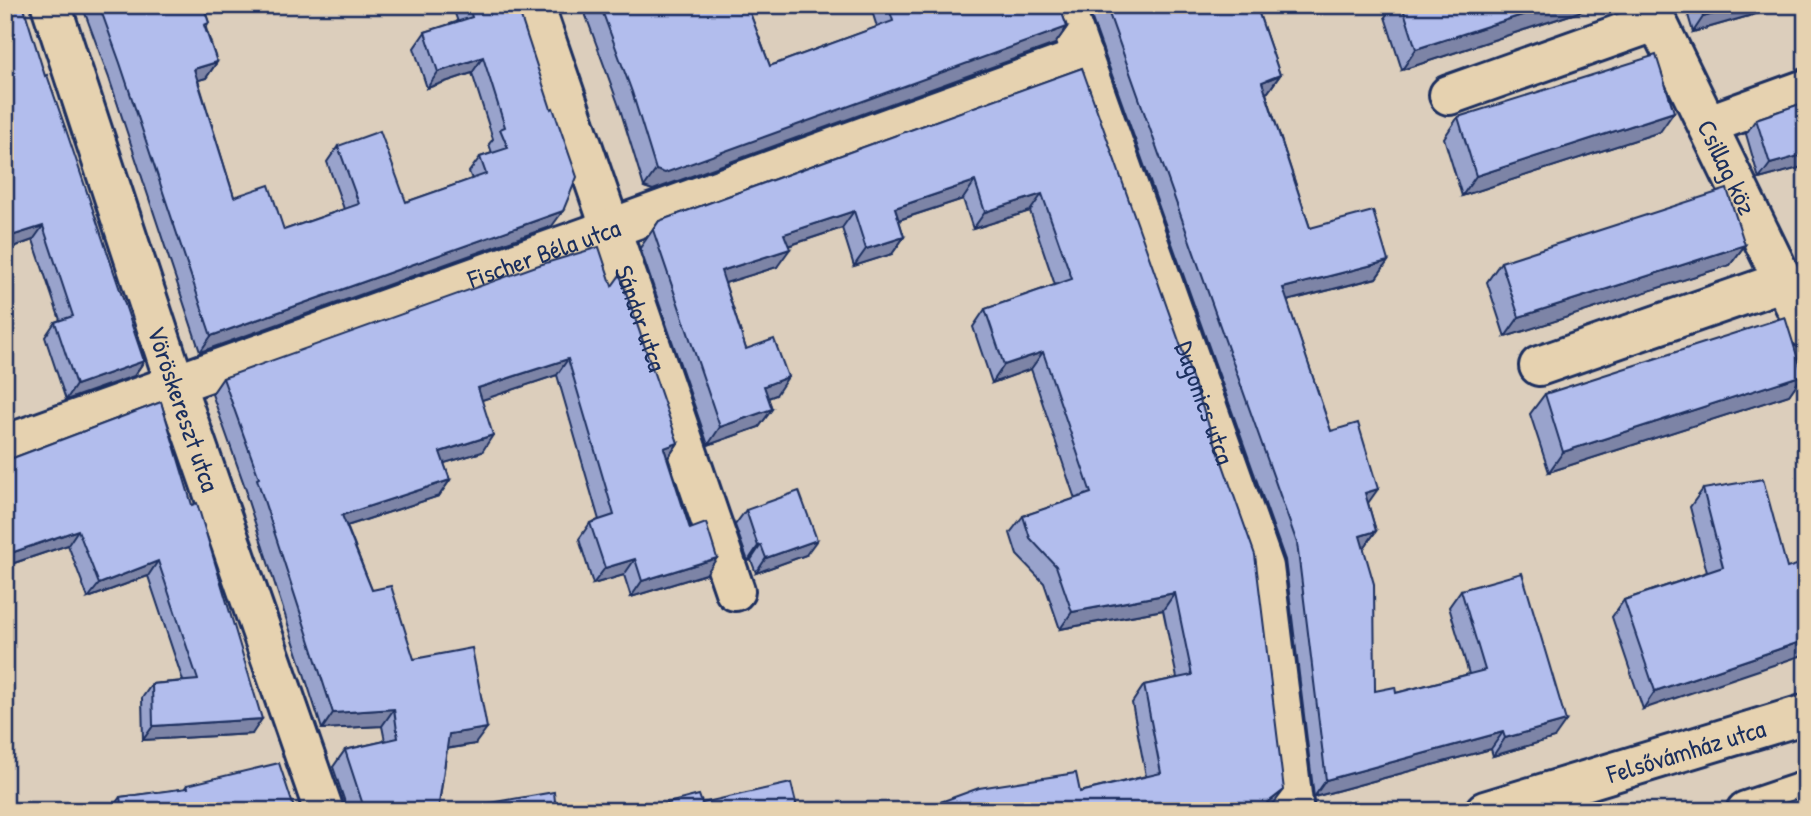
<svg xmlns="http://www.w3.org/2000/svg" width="1811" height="816" viewBox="0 0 1811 816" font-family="'Patrick Hand',sans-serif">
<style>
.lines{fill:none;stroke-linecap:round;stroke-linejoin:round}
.minor-casing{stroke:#1b2f5e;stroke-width:44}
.minor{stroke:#e6d2b0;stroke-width:38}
.wall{fill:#99a3cc;stroke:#1b2f5e;stroke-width:2}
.shaded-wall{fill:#7d84a6;stroke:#1b2f5e;stroke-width:2}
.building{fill:#b2bded;stroke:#1b2f5e;stroke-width:2}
.labels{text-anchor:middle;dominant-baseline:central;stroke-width:5;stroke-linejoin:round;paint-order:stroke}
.street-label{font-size:26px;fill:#1b2f5e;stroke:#e6d2b0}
</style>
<rect width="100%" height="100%" fill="#dccebc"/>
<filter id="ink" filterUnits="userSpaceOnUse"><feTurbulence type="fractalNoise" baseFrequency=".0143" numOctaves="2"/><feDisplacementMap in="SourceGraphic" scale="14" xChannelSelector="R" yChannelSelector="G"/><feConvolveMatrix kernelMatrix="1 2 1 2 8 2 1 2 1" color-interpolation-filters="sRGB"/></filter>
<g filter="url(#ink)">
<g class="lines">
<g class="minor-casing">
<g id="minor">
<path id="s1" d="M 51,5 L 175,383 L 324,811"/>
<path id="s2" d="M 534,5 L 735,591"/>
<path id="s3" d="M 1064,5 L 1264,567 L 1294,811"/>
<path id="s4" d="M 1649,5 L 1806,328"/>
<polyline points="1449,95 1657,21"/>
<polyline points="1709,124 1806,89"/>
<polyline points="1539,366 1784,281"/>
<path id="s5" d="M 5,445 L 612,228 L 1083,57"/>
<path id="s6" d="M 1485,811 L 1806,714"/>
<polyline points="1746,811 1806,791"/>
</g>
</g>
<use href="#minor" class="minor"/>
</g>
<g class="wall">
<polygon points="5,5 45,76 144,361 134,376 66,400 45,337 55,322 60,320 33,240 5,250"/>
<polygon points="82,5 203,5 209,23 206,28 217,62 206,78 198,80 234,197 284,230 344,209 327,162 338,146 406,202 472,179 469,172 480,157 492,153 489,144 493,139 472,73 427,88 414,48 425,32 458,22 452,5 517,5 552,226 200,352 109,78"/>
<polygon points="582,5 747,5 770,66 877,27 870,5 1059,5 1067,27 1055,44 653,190 644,187 620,109"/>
<polygon points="1087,5 1256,5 1280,75 1268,92 1266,93 1310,228 1388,261 1376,278 1287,301 1331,431 1368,503 1376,531 1363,549 1375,691 1396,693 1469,674 1449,607 1461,590 1554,738 1493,756 1491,749 1314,797 1285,560"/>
<polygon points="1393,5 1600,5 1402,70 1385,17"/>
<polygon points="1685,5 1787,5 1693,32"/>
<polygon points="1082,68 1271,807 1267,811 916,811 1080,792 1146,776 1132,703 1144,685 1177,678 1163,610 1060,629 1044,583 1017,555 1010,533 1023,516 1075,499 1031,369 992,383 973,327 985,309 1055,285 1030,211 973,229 963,199 899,220 904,237 892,254 854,266 842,228 788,246 777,267 725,283 746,349 776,395 768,398 772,409 759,427 708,445 640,248 659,221"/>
<polygon points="1806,102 1806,166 1759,179 1746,134 1756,119"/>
<polygon points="1458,117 1660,132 1462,196 1444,138"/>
<polygon points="1745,245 1730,265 1505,337 1487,282 1501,262"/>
<polygon points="612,286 678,443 668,458 690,529 706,574 631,597 624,575 593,584 579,539 590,523 599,520 557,375 482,400 482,452 444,463 450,480 439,496 347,526 372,590 414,659 475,744 447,749 438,811 348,811 333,767 345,750 385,741 382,726 322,729 246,495 247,493 212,394 223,378"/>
<polygon points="1803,375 1789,395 1549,472 1530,414 1545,394"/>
<polygon points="161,402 252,734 143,740 142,698 152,684 183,681 148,576 88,598 68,545 5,566 5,461"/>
<polygon points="1703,489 1787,568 1643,709 1612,617 1624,600 1707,572 1690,507"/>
<polygon points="746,510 806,555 756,573 751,560 748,561 735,525"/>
<polygon points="187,785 295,811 110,811 120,797 184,789"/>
</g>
<g class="shaded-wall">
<polygon points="1553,5 1600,5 1402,70 1416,49"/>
<polygon points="1745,5 1787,5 1693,32 1703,17"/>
<polygon points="1067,27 1055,44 653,190 644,187 656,170"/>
<polygon points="483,57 472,73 427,88 438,72"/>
<polygon points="217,62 206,78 183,85 194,69"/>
<polygon points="1280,75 1268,92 1250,99 1262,82"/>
<polygon points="1674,112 1660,132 1462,196 1476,176"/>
<polygon points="1806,154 1806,166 1759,179 1770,164"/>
<polygon points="975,181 963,199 883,225 895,208"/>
<polygon points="1042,194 1030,211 973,229 985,212"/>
<polygon points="563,211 552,226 200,352 211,336"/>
<polygon points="854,211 842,228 772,251 784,234"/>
<polygon points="43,226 33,240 5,250 5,238"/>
<polygon points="904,237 892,254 854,266 866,249"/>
<polygon points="1745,245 1730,265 1505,337 1519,317"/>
<polygon points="790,249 777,267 709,288 721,271"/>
<polygon points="1388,261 1376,278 1271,305 1283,288"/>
<polygon points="1043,352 1031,369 992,383 1004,365"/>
<polygon points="568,359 557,375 467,405 478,388"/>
<polygon points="144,361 134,376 66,400 76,385"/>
<polygon points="1803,375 1789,395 1549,472 1563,452"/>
<polygon points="788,377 776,395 752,404 764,386"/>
<polygon points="772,409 759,427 708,445 720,427"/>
<polygon points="493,435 482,452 428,468 440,452"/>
<polygon points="678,443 667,459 664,448"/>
<polygon points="450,480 439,496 331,531 342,515"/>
<polygon points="1378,489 1366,506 1365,493"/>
<polygon points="78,530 68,545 5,566 5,555"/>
<polygon points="1376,531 1364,548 1348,553 1360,536"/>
<polygon points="817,540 806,555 756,573 766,558"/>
<polygon points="761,545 751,560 748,561 758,546"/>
<polygon points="717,558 706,574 631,597 642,581"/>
<polygon points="635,559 624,575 593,584 605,568"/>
<polygon points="158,561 148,576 88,598 99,584"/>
<polygon points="1175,593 1163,610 1060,629 1072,612"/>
<polygon points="1806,640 1806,654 1643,709 1655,691"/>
<polygon points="394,709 382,726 322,729 333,713"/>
<polygon points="262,719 252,734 143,740 153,726"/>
<polygon points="1566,721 1554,738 1493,756 1505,738"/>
<polygon points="487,728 475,744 438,750 449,734"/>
<polygon points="1503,732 1491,749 1314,797 1326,780"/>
<polygon points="1284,790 1271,807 1267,811 1257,811"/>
</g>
<g class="building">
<polygon points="5,5 23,5 45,76 47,75 65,127 144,361 76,385 55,322 73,316 43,226 5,238"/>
<polygon points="99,5 203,5 209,23 204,25 217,62 194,69 234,197 269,185 284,230 359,204 338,146 380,131 406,202 486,174 480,157 508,148 500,129 505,127 483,57 438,72 425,32 472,17 468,5 517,5 551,109 553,108 577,177 563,211 211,336 120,63"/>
<polygon points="600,5 747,5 770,66 893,21 888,5 1059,5 1067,27 665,173 656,170 632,92"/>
<polygon points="1106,5 1256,5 1280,75 1262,82 1310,228 1373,211 1388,261 1283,288 1331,431 1358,423 1378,489 1365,493 1376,531 1360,536 1374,584 1375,691 1395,687 1396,693 1485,670 1461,590 1522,573 1566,721 1505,738 1503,732 1326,780 1297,543"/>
<polygon points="1402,5 1553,5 1416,49"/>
<polygon points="1700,5 1745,5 1703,17"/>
<polygon points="1656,55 1674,112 1476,176 1458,117"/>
<polygon points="1082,68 1255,555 1284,790 1257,811 916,811 979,788 1076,773 1080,792 1161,773 1144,685 1192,675 1175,593 1072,612 1056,566 1030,538 1023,516 1091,493 1043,352 1004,365 985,309 1072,279 1042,194 985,212 975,181 895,208 904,237 866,249 854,211 784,234 790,249 721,271 746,349 774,339 788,377 764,386 772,409 720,427 653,230 659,221"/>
<polygon points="1806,102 1806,154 1770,164 1756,119"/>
<polygon points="1727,189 1745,245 1519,317 1501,262"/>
<polygon points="599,247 612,286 620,275 678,443 664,448 690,529 706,523 717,558 642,581 635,559 605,568 590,523 614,515 568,359 478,388 493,435 440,452 450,480 342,515 372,590 391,586 414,659 472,648 487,728 449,734 438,811 365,811 345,750 398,738 394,709 333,713 257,479 259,478 223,378 539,265"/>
<polygon points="1785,317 1803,375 1563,452 1545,394"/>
<polygon points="161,402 192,505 197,503 262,719 153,726 152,684 198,680 158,561 99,584 78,530 5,555 5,461"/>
<polygon points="1763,479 1787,568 1806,562 1806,640 1655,691 1624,600 1723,567 1703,489"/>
<polygon points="799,491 817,540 766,558 761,545 758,546 746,510"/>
<polygon points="279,763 295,811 122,811 120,797 188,788 187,785"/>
<polygon points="791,783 798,811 637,811 699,795 702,803"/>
<polygon points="554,792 556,811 460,811 460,808"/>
<polygon points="1806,796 1806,811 1729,811 1750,804 1759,808 1770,808"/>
<polygon points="589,808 590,811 572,811"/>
</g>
</g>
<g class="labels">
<g class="street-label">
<text stroke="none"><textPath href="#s4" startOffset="180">Csillag köz</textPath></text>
<text stroke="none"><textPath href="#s5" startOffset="572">Fischer Béla utca</textPath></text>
<text stroke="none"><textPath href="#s2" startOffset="331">Sándor utca</textPath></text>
<text stroke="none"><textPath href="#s3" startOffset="422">Dugonics utca</textPath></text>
<text stroke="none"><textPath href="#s1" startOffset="425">Vöröskereszt utca</textPath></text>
<text stroke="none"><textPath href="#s6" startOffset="210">Felsővámház utca</textPath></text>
</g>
</g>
<rect width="1811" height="816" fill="none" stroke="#e6d2b0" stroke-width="28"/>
<rect x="14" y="14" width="1783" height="788" fill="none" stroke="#1b2f5e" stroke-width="2.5" filter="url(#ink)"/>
</svg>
